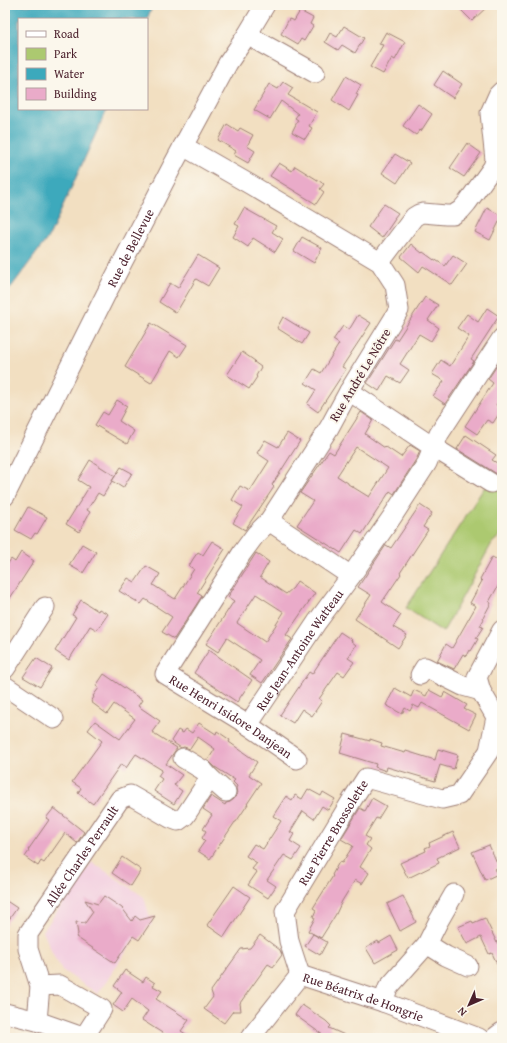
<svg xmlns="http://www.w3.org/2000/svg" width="507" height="1043" viewBox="0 0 507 1043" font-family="'Gentium Book Plus',serif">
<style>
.built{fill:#f3cfe0}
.park{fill:#acc970;stroke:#7b744e}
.water{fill:#3ca9bc;stroke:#436474}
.building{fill:#eaabc9;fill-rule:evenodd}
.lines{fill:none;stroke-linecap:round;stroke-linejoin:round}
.minor-casing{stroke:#9e7f76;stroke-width:21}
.minor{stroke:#fff;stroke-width:19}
.labels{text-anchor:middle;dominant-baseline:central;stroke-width:4;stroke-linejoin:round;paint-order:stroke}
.street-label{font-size:13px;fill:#4a1f2b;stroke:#fbf7ec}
</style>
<rect width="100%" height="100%" fill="#fbf7ec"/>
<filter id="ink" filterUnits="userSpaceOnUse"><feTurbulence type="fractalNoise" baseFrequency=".025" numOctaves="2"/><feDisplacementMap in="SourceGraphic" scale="8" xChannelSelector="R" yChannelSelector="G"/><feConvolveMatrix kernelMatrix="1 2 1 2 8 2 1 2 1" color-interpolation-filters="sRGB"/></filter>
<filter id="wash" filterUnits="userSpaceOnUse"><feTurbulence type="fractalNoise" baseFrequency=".012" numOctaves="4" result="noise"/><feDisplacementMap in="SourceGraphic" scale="16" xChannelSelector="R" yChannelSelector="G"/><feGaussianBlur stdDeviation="0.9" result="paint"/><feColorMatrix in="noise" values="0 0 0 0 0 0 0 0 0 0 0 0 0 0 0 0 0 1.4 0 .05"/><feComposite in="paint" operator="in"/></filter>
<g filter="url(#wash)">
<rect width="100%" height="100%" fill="#f2dfc1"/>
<polygon class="built" points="92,862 144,897 152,925 149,926 139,940 135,938 98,994 62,970 54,957 43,931"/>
<polygon class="park" points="498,484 502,486 502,534 492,543 443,632 406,608 484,488"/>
<polygon class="water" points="5,5 153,5 147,19 19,19 19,109 107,109 50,235 9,290 5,298"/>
<g id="blocks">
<g class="building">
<polygon points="456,5 489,5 472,21"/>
<polygon points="300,11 313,18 310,24 313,26 304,41 301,39 298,44 281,34 289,19 294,21"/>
<polygon points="344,26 364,38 355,53 342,45 338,50 325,42 330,33 337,37"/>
<polygon points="386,32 405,42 395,60 392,58 383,74 370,67 383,45 379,44"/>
<polygon points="443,71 462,84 453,98 434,85"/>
<polygon points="346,76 361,85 356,94 358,95 349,111 332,100"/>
<polygon points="283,82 293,88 288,95 317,112 309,126 312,128 305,139 292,132 298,120 295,118 298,114 281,101 270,119 254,110 269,84 278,89"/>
<polygon points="418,104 432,114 421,131 420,130 416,135 403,126"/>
<polygon points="227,124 238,131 240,128 253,135 247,146 255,151 248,163 234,155 236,151 218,140"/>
<polygon points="467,143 481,153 464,177 450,168"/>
<polygon points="395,154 410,163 397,183 382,173"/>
<polygon points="279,163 292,171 295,166 324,184 320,189 324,192 316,204 270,176"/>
<polygon points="384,204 398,213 394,218 395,219 382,238 368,227"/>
<polygon points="244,208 276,226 272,232 283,239 275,252 253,238 248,247 233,237 239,226 235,224"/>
<polygon points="487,208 502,216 490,240 475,232"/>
<polygon points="302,237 322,248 314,263 294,251"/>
<polygon points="411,244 422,253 423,252 434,260 434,259 445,266 453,255 467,264 452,285 423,266 419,272 401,257"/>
<polygon points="198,255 219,268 208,286 196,279 176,313 159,302 170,283 178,288"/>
<polygon points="425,297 438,305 428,320 439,328 431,341 419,334 400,364 409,370 400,383 388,376 379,391 367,383 395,339 397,340"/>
<polygon points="487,308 499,316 471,359 474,361 445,404 433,396 444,381 432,374 441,360 450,366 469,336 457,328 467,314 478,322"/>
<polygon points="358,315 371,323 342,367 346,369 318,412 307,404 316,390 305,383 314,369 321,373 339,344 333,340 343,326 349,330"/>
<polygon points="283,317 309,333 302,344 277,328"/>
<polygon points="151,323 187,345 179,357 170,351 151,383 125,367"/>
<polygon points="242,352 255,361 254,362 261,367 256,376 257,377 249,389 227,375"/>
<polygon points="502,358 502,396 496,405 502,409 493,423 487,420 477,434 465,426 493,383 488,379"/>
<polygon points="117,400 127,406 119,421 134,431 127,444 95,425 103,412 108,415"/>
<path d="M 361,412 L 373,420 L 365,434 L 385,448 L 386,447 L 401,457 L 410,445 L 420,451 L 417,458 L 394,494 L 390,491 L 362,534 L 356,530 L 341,553 L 297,525 L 313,501 L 300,493 L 329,451 L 334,454 ZM 356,447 L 388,468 L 369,497 L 348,484 L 348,483 L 337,476 Z"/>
<polygon points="287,433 300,441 272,485 274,487 245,530 233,523 243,507 232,500 240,486 250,491 269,461 257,453 265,440 278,447"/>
<polygon points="466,435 496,455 492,460 502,466 502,483 501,478 497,474 457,449"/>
<polygon points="90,460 115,476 103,496 98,493 87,510 90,512 79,532 66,524 89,487 78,480"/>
<polygon points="121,467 132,473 123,488 112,481"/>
<polygon points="420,505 432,513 423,527 428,530 400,573 401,574 382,602 401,615 393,627 407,635 398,648 355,619 371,595 358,587 386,545 391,548"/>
<polygon points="28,507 47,517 37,534 35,533 31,539 15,530"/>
<polygon points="212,541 225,549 197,593 202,596 174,639 162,632 172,617 145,599 141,604 119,591 128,578 135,582 146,566 160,574 153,585 175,599 194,569 189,566 193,559 198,552 203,555"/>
<polygon points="82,544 96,552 83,573 69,565"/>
<polygon points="21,552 34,561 5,606 5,568 11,559 15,562"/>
<path d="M 256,553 L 269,562 L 260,577 L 286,594 L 293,588 L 297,581 L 315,593 L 286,635 L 292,639 L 262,683 L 250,675 L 260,660 L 227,638 L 218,652 L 206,644 L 234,601 L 228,597 ZM 256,594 L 284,612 L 265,642 L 237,623 Z"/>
<polygon points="492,557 502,562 502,579 489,602 491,603 483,618 484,619 480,626 483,627 476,638 478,639 471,651 469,650 466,656 463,654 454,669 437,661 446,644 452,648 476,606 470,603 482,581 480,579"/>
<polygon points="81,600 98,611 99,609 108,614 97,630 90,626 69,660 55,651 76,617 72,615"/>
<polygon points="340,632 352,640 351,641 356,645 348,658 354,662 344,676 338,672 319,699 322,701 312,716 302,709 293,723 280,715 309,672 312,674"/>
<polygon points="209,650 252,680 237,702 194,673"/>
<polygon points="36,658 52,668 40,687 23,677"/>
<polygon points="104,674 142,700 138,706 160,721 152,732 177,748 166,764 182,775 174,785 182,791 174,804 154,791 162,779 158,776 162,770 136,754 126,768 121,764 93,804 78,793 81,788 72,782 102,741 88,730 95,721 120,739 135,719 114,704 107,714 91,702 94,697 93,696 99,688 96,686"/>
<polygon points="395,688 411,697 414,690 426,696 429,690 442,697 445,692 467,705 464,709 476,715 469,729 422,703 419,708 413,705 410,711 405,708 402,714 386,705"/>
<polygon points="199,723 216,734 217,731 230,740 229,742 257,762 249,775 261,783 247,804 248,804 236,822 235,822 210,859 198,851 205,841 202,838 206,831 203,829 212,815 203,809 211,796 225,805 226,803 230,802 234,799 237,794 236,788 237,786 233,782 235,780 215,767 208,760 215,749 198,737 190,749 184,747 181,748 171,741 178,730 183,733 186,729 192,733"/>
<polygon points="345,734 370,741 370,739 382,743 381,746 405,753 406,751 435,760 438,749 458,755 454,769 440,765 435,781 387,767 386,771 375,767 376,764 340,753"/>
<polygon points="308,789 321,796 323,792 335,799 328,810 322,806 314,819 303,811 290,832 294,834 290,841 301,848 293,860 284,855 267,880 276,886 268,898 248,885 257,872 252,869 257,863 246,856 254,844 263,849 281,821 273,816 286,796 292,800 295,795 302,799"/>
<polygon points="372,798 386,806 378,819 376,818 365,836 370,839 366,845 371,849 360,867 369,873 362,884 355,880 342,901 336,914 321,938 308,931 315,918 313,917 316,910 313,908 333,876 332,875 339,862 342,863 353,846 341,839 360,808 365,811"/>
<polygon points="54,808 84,832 77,843 65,833 44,863 41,861 38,866 25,857 29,851 28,850 49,820 46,818"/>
<polygon points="453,832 460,847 437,858 439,863 408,878 400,863 426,851 425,848 430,846 429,843"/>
<polygon points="489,845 499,867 495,869 498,874 485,880 472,852"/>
<polygon points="122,857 141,870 131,886 112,873"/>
<polygon points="234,886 250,897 224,937 207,925"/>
<polygon points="104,896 122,908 132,921 135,916 140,920 155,916 139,940 133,936 115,963 76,937 78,934 76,922 85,923 93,912 85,900 98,904"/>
<polygon points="403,896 416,922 400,931 387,904"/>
<polygon points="5,900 17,908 5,925"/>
<polygon points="485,918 497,943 502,941 502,975 492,953 489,954 481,937 467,944 458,927 472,921 473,923"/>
<polygon points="313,934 327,942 320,955 305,946"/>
<polygon points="260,935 280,950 282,955 273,967 268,964 240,1003 241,1011 233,1011 224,1023 204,1009 213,997 211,991 241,949 250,948"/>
<polygon points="391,936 398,950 375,963 366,948 378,941 379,943"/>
<polygon points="125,970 143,982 146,977 155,983 153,986 162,991 156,999 189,1020 181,1031 192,1038 170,1038 142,1020 148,1011 132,999 123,1012 113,1005 122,992 114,986"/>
<polygon points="302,1005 326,1021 331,1026 329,1028 351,1038 327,1038 295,1015"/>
</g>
</g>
</g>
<g filter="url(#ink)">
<use href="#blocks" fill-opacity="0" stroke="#9e7f76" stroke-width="1"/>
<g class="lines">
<g class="minor-casing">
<g id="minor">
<polyline points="247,35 315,73"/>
<path id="s1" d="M 183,146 L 251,185 L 380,262 L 395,285 L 399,310 L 349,391 L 329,428 L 269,521 L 256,534 L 242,553 L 165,674 L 248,725 L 297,759"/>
<polyline points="380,262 414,217 419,214 423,213 446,215 453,215 461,210 467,203 493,167 495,160 490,113 498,95 502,91"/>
<polyline points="349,391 433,447 491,483"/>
<path id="s2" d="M 5,496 L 105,296 L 174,163 L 228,63 L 247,35 L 265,5"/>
<polyline points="269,521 351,576"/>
<polyline points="5,669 45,607"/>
<polyline points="420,675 425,667 463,686 481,691"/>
<polyline points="5,686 54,719"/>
<polyline points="496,717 481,691 477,677 502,630"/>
<path id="s3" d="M 248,725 L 317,622 L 351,576 L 392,517 L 427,463 L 439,434 L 502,338"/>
<polyline points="183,758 203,770 210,778"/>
<polyline points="427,944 446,956 468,966"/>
<path id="s4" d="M 300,975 L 289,941 L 285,911 L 352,800 L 366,778 L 442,799 L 459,795 L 489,751 L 496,717"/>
<path id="s5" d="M 300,975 L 383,1002 L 479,1038"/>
<polyline points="40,986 60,985 102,1009 84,1037"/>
<polyline points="383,1002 388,988 427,944 438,922 454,894"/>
<polyline points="5,1013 37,1021 85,1038"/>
<path id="s6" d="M 37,1021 L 40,986 L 28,949 L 28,934 L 120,799 L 130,795 L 170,818 L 178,821 L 185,816 L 210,778 L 226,792"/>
<polyline points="250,1038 300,975"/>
<polyline points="494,1038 502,1032"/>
</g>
</g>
<use href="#minor" class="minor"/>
</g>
</g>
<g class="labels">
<g class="street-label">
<text stroke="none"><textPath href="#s2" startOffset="278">Rue de Bellevue</textPath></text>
<text transform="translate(360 375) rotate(-59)">Rue André Le Nôtre</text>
<text stroke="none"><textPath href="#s3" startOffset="91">Rue Jean-Antoine Watteau</textPath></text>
<text stroke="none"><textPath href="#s1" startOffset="793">Rue Henri Isidore Danjean</textPath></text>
<text stroke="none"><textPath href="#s4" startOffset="158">Rue Pierre Brossolette</textPath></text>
<text stroke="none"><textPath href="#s6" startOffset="184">Allée Charles Perrault</textPath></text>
<text stroke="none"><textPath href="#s5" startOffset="67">Rue Béatrix de Hongrie</textPath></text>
</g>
</g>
<rect width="507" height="1043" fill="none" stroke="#fbf7ec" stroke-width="20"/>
<rect x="18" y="18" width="130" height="92" fill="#fbf7ec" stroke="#b4a19f"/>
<rect x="26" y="31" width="20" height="6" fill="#ffffff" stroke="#b4a19f"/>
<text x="54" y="38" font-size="12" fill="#4a1f2b">Road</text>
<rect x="26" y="48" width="20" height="12" fill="#acc970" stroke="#b4a19f"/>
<text x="54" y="58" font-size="12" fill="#4a1f2b">Park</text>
<rect x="26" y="68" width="20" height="12" fill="#3ca9bc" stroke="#b4a19f"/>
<text x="54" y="78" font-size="12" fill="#4a1f2b">Water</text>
<rect x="26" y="88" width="20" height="12" fill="#eaabc9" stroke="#b4a19f"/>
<text x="54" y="98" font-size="12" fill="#4a1f2b">Building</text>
<g transform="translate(469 1005) rotate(225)" stroke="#fbf7ec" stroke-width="3" paint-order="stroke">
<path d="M0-3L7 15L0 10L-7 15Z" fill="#4a1f2b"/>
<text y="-6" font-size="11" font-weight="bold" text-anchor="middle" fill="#4a1f2b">N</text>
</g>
</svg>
